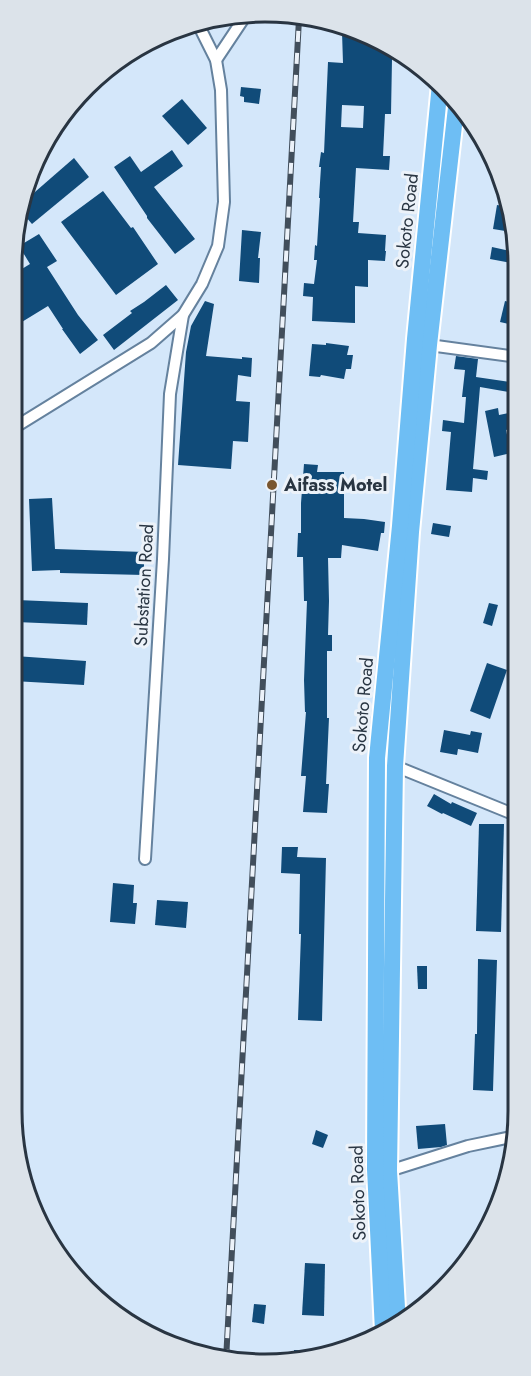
<svg xmlns="http://www.w3.org/2000/svg" width="531" height="1376" viewBox="0 0 531 1376" font-family="Jost,sans-serif">
<style>
.building{fill:#104b79;fill-rule:evenodd}
.lines{fill:none;stroke-linecap:round;stroke-linejoin:round}
.street-casing{stroke:#65829e;stroke-width:14}
.primary-casing{stroke:#fff;stroke-width:20}
.street{stroke:#fff;stroke-width:10}
.primary{stroke:#6ebef4;stroke-width:16}
.rail-casing{stroke:#414e5b;stroke-width:6}
.rail{stroke:#ecf2f9;stroke-width:4;stroke-dasharray:11;stroke-linecap:butt}
.poi-dot{fill:#79562f;stroke:#ecf2f9;stroke-width:2}
.labels{text-anchor:middle;dominant-baseline:central;stroke-width:6;stroke-linejoin:round;paint-order:stroke}
.street-label{font-size:18px;fill:#293542;stroke:#ecf2f9}
.poi-label{font-size:18px;font-weight:bold;fill:#293542;stroke:#ecf2f9;text-anchor:start}
.rim{fill:none;stroke:#293542;stroke-width:3}
</style>
<rect width="100%" height="100%" fill="#d4e7fa"/>
<g class="building">
<path d="M 342,32 L 355,32 L 406,55 L 413,61 L 392,59 L 391,114 L 385,114 L 383,156 L 390,156 L 389,170 L 356,168 L 353,222 L 359,222 L 358,233 L 386,235 L 385,251 L 386,251 L 385,261 L 368,260 L 368,287 L 355,286 L 355,323 L 312,321 L 313,297 L 303,296 L 304,283 L 314,284 L 317,260 L 314,260 L 315,245 L 317,246 L 320,198 L 319,198 L 321,167 L 319,167 L 321,152 L 324,153 L 328,62 L 343,63 ZM 342,105 L 364,106 L 363,128 L 341,127 Z"/>
<polygon points="241,87 261,89 259,104 244,102 244,97 240,96"/>
<polygon points="182,99 207,128 188,145 162,116"/>
<polygon points="172,150 183,166 154,187 195,239 175,254 147,218 147,216 114,167 130,156 141,172"/>
<polygon points="74,158 89,177 32,224 19,209 20,205"/>
<polygon points="103,191 131,228 133,227 158,264 116,295 61,222"/>
<polygon points="497,205 509,207 517,233 493,229"/>
<polygon points="242,230 261,232 258,258 260,258 259,283 239,281"/>
<polygon points="39,234 57,261 47,267 78,315 98,340 80,354 62,329 63,329 48,306 12,328 12,275 30,264 19,246"/>
<polygon points="492,247 514,252 511,263 490,259"/>
<polygon points="166,285 178,300 114,350 103,335 132,313 130,311 144,302"/>
<polygon points="205,301 214,304 206,356 242,359 242,357 252,358 251,377 238,375 236,401 250,402 248,442 233,441 231,469 178,465 186,352 191,326"/>
<polygon points="505,301 517,304 517,326 500,322"/>
<polygon points="326,343 349,346 347,355 353,355 351,369 346,369 344,379 321,375 320,377 309,376 312,344 326,345"/>
<polygon points="456,356 478,359 476,377 516,383 515,393 480,387 473,469 488,471 487,480 473,478 472,492 446,490 451,432 442,431 443,420 464,423 466,397 462,397 465,370 454,369"/>
<polygon points="498,408 499,415 514,412 517,427 506,430 511,453 494,457 485,411"/>
<polygon points="304,464 318,465 317,472 344,472 344,518 364,519 385,522 384,533 381,533 378,551 342,545 341,558 328,558 329,601 328,635 332,635 332,651 327,651 327,718 329,718 326,784 329,784 327,813 303,812 306,776 301,776 306,712 305,712 304,680 307,601 304,601 303,557 297,557 298,533 301,533 301,503"/>
<polygon points="52,498 55,549 144,552 144,575 60,573 60,570 32,571 29,499"/>
<polygon points="433,523 451,526 449,537 431,534"/>
<polygon points="17,600 88,603 87,625 16,622"/>
<polygon points="489,603 498,605 492,626 483,623"/>
<polygon points="15,656 86,661 84,685 13,681"/>
<polygon points="487,663 507,670 490,719 470,711"/>
<polygon points="444,730 470,735 471,731 482,733 478,753 458,749 457,755 440,752"/>
<polygon points="434,794 451,804 452,802 477,813 471,826 443,813 442,814 427,806"/>
<polygon points="479,824 504,824 501,932 476,931"/>
<polygon points="282,847 298,847 297,857 326,858 322,1021 298,1020 301,934 299,934 300,874 281,873"/>
<polygon points="113,883 134,885 133,903 137,903 135,924 110,922"/>
<polygon points="157,900 188,902 186,928 155,925"/>
<polygon points="478,959 497,960 493,1091 473,1090 475,1034 477,1034"/>
<polygon points="417,966 427,966 427,989 418,989"/>
<polygon points="445,1124 447,1145 441,1147 418,1149 416,1126"/>
<polygon points="316,1130 328,1135 323,1148 312,1144"/>
<polygon points="305,1263 325,1264 324,1316 302,1315"/>
<polygon points="254,1304 266,1305 264,1324 252,1322"/>
<polygon points="294,1350 322,1351 322,1356 315,1359 294,1360"/>
</g>
<g class="lines">
<g class="street-casing">
<g id="street">
<polyline points="216,60 246,15"/>
<polyline points="429,345 517,357"/>
<polyline points="12,429 151,343 183,315 202,284 218,246 224,202 221,90 216,60 199,26"/>
<polyline points="395,766 518,816"/>
<polyline points="145,859 163,559 170,394 183,315"/>
<polyline points="389,1171 468,1146 516,1136"/>
</g>
</g>
<g class="primary-casing">
<g id="primary">
<polyline points="398,1325 389,1171 395,766 411,532 429,345 457,99"/>
<polyline points="383,1331 375,1169 377,758 400,526 415,339 440,84"/>
</g>
</g>
<use href="#street" class="street"/>
<use href="#primary" class="primary"/>
<g class="rail-casing">
<polyline id="rail" points="226,1360 299,19"/>
</g>
<use href="#rail" class="rail"/>
</g>
<circle class="poi-dot" cx="272" cy="485" r="6"/>
<g class="labels">
<g class="street-label">
<text transform="translate(407 221) rotate(-84)">Sokoto Road</text>
<text transform="translate(144 585) rotate(-87)">Substation Road</text>
<text transform="translate(363 705) rotate(-85)">Sokoto Road</text>
<text transform="translate(358 1193) rotate(-92)">Sokoto Road</text>
</g>
<g class="poi-label">
<text x="284" y="485">Aifass Motel</text>
</g>
</g>
<path d="M0 0H531V1376H0ZM265 22H265A243 243 0 0 1 508 265V1111A243 243 0 0 1 265 1354H265A243 243 0 0 1 22 1111V265A243 243 0 0 1 265 22Z" fill="#dce3ea" fill-rule="evenodd"/>
<path class="rim" d="M265 22H265A243 243 0 0 1 508 265V1111A243 243 0 0 1 265 1354H265A243 243 0 0 1 22 1111V265A243 243 0 0 1 265 22Z"/>
</svg>
